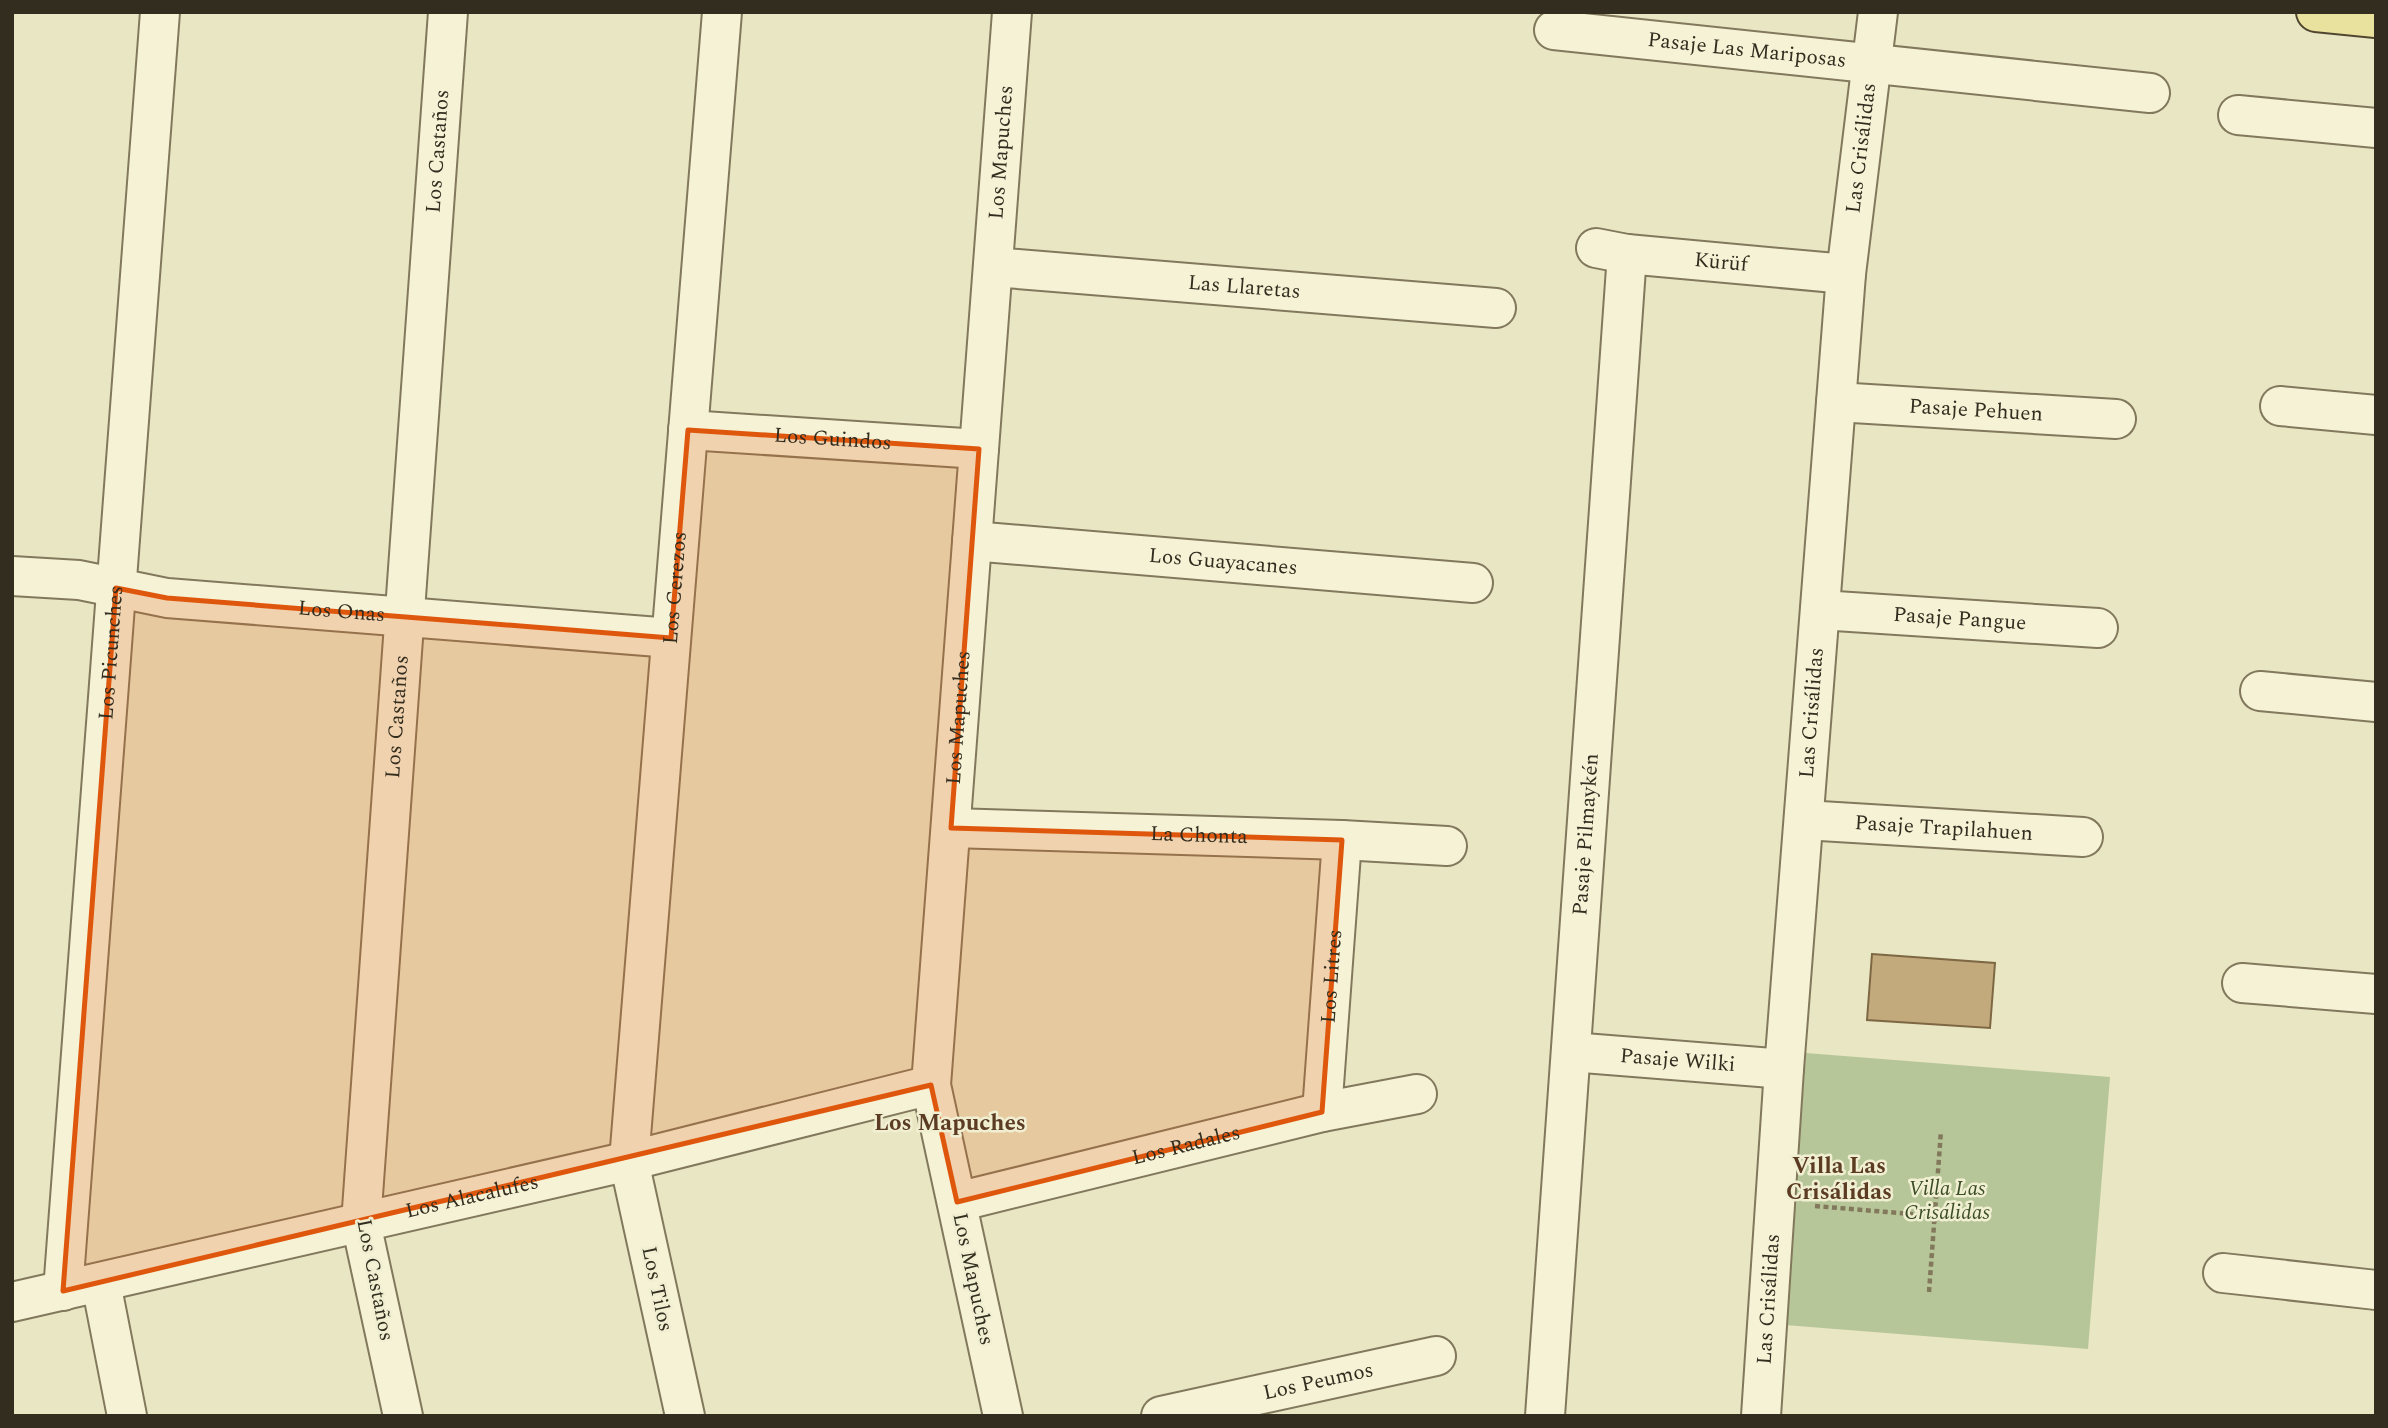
<svg xmlns="http://www.w3.org/2000/svg" width="2388" height="1428" viewBox="0 0 2388 1428" font-family="Spectral,serif">
<style>
.green{fill:#b7c699}
.building{fill:#c3aa7d;stroke:#7e6844;stroke-width:2}
.lines{fill:none;stroke-linecap:round;stroke-linejoin:round}
.minor-casing{stroke:#82785c;stroke-width:42}
.major-casing{stroke:#504630;stroke-width:42}
.path{stroke:#82785c;stroke-width:4.5;stroke-dasharray:5 3.5;stroke-linecap:butt}
.minor{stroke:#f5f2d6;stroke-width:38}
.major{stroke:#e9e29f;stroke-width:38}
.marked{fill:#df570d;fill-opacity:0.2;stroke:#df570d;stroke-width:5;stroke-linejoin:round}
.labels{text-anchor:middle;dominant-baseline:central;stroke-width:5;stroke-linejoin:round;paint-order:stroke}
.street-label{font-size:21px;fill:#332d1f;stroke:#f1efd2}
.park-label{font-size:21px;font-style:italic;fill:#3b4d27;stroke:#f1efd2}
.neighbourhood-label{font-size:23px;font-weight:bold;fill:#5b3b22;stroke:#f1efd2}
</style>
<rect width="100%" height="100%" fill="#e9e6c4"/>
<polygon class="green" points="1806,1053 2110,1077 2088,1349 1785,1325"/>
<polygon class="building" points="1872,954 1995,963 1990,1028 1867,1020"/>
<g class="lines">
<g class="minor-casing">
<g id="minor">
<path id="s1" d="M 1554,30 L 2150,93"/>
<polyline points="2238,115 2376,128"/>
<path id="s2" d="M 1596,248 L 1627,254 L 1846,274"/>
<path id="s3" d="M 993,267 L 1496,308"/>
<path id="s4" d="M 1836,402 L 2116,419"/>
<polyline points="2280,406 2376,415"/>
<path id="s5" d="M 688,430 L 979,449"/>
<path id="s6" d="M 972,541 L 1473,583"/>
<path id="s7" d="M 12,576 L 79,580 L 167,598 L 671,638"/>
<path id="s8" d="M 1820,610 L 2098,628"/>
<polyline points="2260,691 2376,702"/>
<path id="s9" d="M 1804,820 L 2083,837"/>
<path id="s10" d="M 951,828 L 1342,840 L 1447,846"/>
<polyline points="2242,983 2376,994"/>
<path id="s11" d="M 1571,1052 L 1784,1069"/>
<path id="s12" d="M 1322,1112 L 1342,840"/>
<path id="s13" d="M 957,1202 L 1322,1112 L 1417,1094"/>
<polyline points="2223,1273 2376,1290"/>
<polyline points="101,1283 127,1416"/>
<path id="s14" d="M 63,1291 L 160,12"/>
<path id="s15" d="M 12,1302 L 629,1161 L 931,1085"/>
<path id="s16" d="M 403,1416 L 361,1223 L 448,12"/>
<path id="s17" d="M 685,1416 L 629,1161 L 722,12"/>
<path id="s18" d="M 1003,1416 L 931,1085 L 1012,12"/>
<path id="s19" d="M 1161,1416 L 1436,1356"/>
<path id="s20" d="M 1545,1416 L 1627,254"/>
<path id="s21" d="M 1761,1416 L 1784,1069 L 1846,274 L 1878,12"/>
</g>
</g>
<g class="major-casing">
<polyline id="major" points="2316,12 2376,18"/>
</g>
<g class="path">
<polyline points="1815,1206 1935,1216"/>
<polyline points="1929,1292 1941,1131"/>
</g>
<use href="#minor" class="minor"/>
<use href="#major" class="major"/>
</g>
<path class="marked" d="M 688,430 L 979,449 L 951,828 L 1342,840 L 1322,1112 L 957,1202 L 931,1085 L 63,1291 L 116,588 L 167,598 L 671,638 Z"/>
<g class="labels">
<g class="street-label">
<text stroke="none"><textPath href="#s1" startOffset="194">Pasaje Las Mariposas</textPath></text>
<text stroke="none"><textPath href="#s21" startOffset="1272">Las Crisálidas</textPath></text>
<text stroke="none"><textPath href="#s16" startOffset="1272">Los Castaños</textPath></text>
<text stroke="none"><textPath href="#s18" startOffset="1274">Los Mapuches</textPath></text>
<text stroke="none"><textPath href="#s2" startOffset="126">Kürüf</textPath></text>
<text stroke="none"><textPath href="#s3" startOffset="252">Las Llaretas</textPath></text>
<text stroke="none"><textPath href="#s4" startOffset="140">Pasaje Pehuen</textPath></text>
<text stroke="none"><textPath href="#s5" startOffset="145">Los Guindos</textPath></text>
<text stroke="none"><textPath href="#s6" startOffset="252">Los Guayacanes</textPath></text>
<text stroke="none"><textPath href="#s17" startOffset="836">Los Cerezos</textPath></text>
<text stroke="none"><textPath href="#s7" startOffset="332">Los Onas</textPath></text>
<text stroke="none"><textPath href="#s8" startOffset="140">Pasaje Pangue</textPath></text>
<text stroke="none"><textPath href="#s14" startOffset="640">Los Picunches</textPath></text>
<text stroke="none"><textPath href="#s21" startOffset="705">Las Crisálidas</textPath></text>
<text stroke="none"><textPath href="#s16" startOffset="705">Los Castaños</textPath></text>
<text stroke="none"><textPath href="#s18" startOffset="707">Los Mapuches</textPath></text>
<text stroke="none"><textPath href="#s9" startOffset="140">Pasaje Trapilahuen</textPath></text>
<text stroke="none"><textPath href="#s20" startOffset="583">Pasaje Pilmaykén</textPath></text>
<text stroke="none"><textPath href="#s10" startOffset="248">La Chonta</textPath></text>
<text stroke="none"><textPath href="#s12" startOffset="136">Los Litres</textPath></text>
<text stroke="none"><textPath href="#s11" startOffset="107">Pasaje Wilki</textPath></text>
<text stroke="none"><textPath href="#s13" startOffset="236">Los Radales</textPath></text>
<text stroke="none"><textPath href="#s15" startOffset="472">Los Alacalufes</textPath></text>
<text transform="translate(973 1279) rotate(78)">Los Mapuches</text>
<text transform="translate(375 1280) rotate(79)">Los Castaños</text>
<text transform="translate(657 1289) rotate(78)">Los Tilos</text>
<text stroke="none"><textPath href="#s21" startOffset="117">Las Crisálidas</textPath></text>
<text stroke="none"><textPath href="#s19" startOffset="161">Los Peumos</textPath></text>
</g>
<g class="park-label">
<text x="1947" y="1189">Villa Las<tspan x="1947" dy="24">Crisálidas</tspan></text>
</g>
<g class="neighbourhood-label">
<text x="950" y="1123">Los Mapuches</text>
<text x="1839" y="1166">Villa Las<tspan x="1839" dy="26">Crisálidas</tspan></text>
</g>
</g>
<rect width="2388" height="1428" fill="none" stroke="#332d1f" stroke-width="28"/>
</svg>
